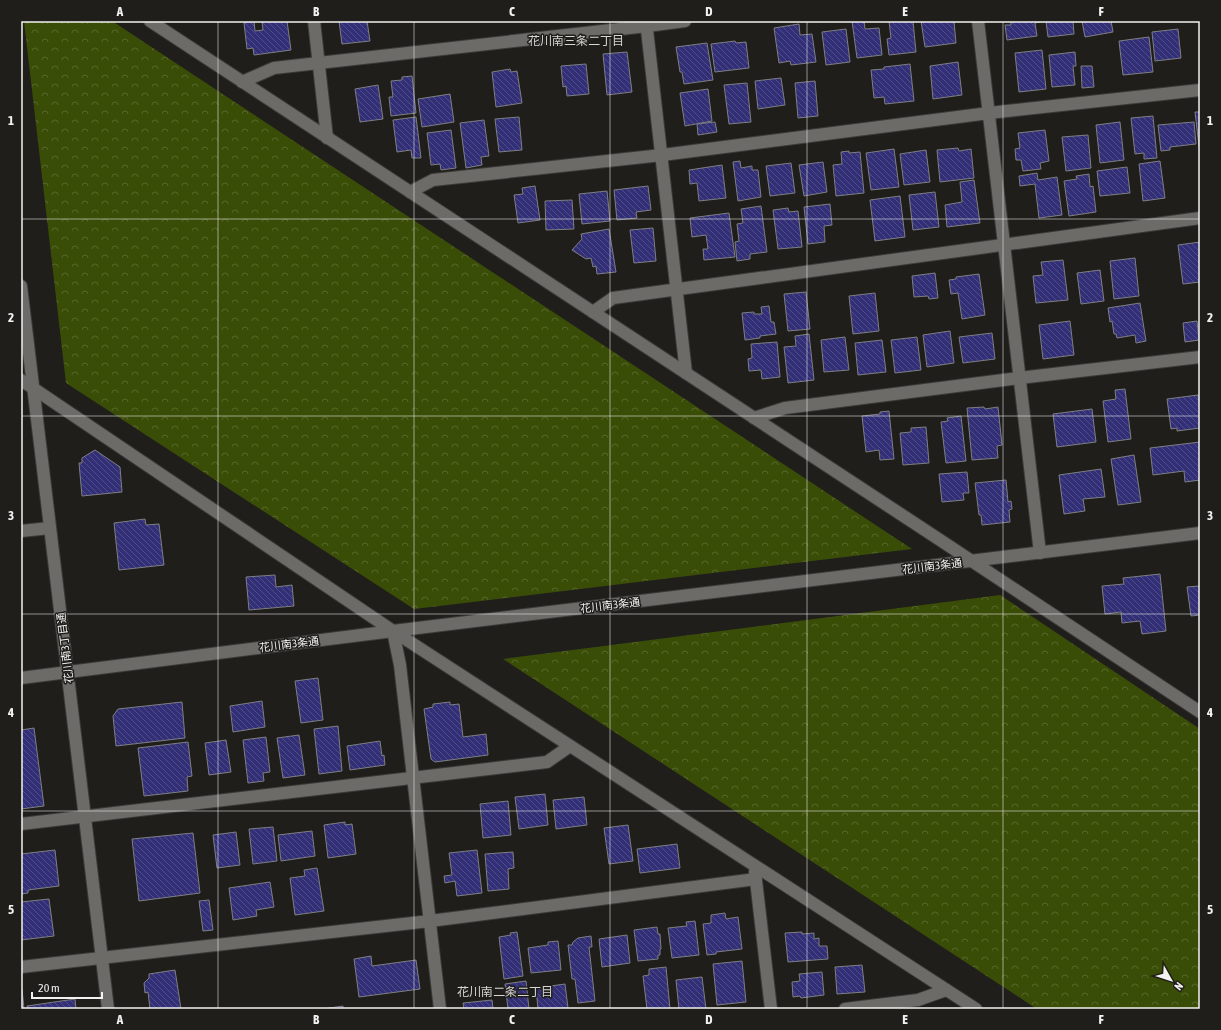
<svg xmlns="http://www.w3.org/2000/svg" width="1221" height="1030" viewBox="0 0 1221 1030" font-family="'Asap Condensed','Noto Sans JP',sans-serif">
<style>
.forest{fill:url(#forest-crowns)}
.building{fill:url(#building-back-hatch);stroke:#7e7f82}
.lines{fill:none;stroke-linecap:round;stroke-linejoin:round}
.minor-casing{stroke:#3c3b39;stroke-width:14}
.minor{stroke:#6c6b68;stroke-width:12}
.grid{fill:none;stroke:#f2f2f0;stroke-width:1;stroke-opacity:0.55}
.labels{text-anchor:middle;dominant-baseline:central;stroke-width:3;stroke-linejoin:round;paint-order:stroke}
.street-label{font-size:11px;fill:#f2f2f0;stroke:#1f1e1b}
.neighbourhood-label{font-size:12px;fill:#d7d6d2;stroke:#1f1e1b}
.neatline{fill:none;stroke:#f2f2f0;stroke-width:1.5}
.grid-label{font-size:13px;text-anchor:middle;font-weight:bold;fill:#f2f2f0}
</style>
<defs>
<pattern id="forest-crowns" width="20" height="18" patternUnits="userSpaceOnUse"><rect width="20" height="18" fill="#3a4d07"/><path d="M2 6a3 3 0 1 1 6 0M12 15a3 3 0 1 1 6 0" fill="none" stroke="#57672b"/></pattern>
<pattern id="building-back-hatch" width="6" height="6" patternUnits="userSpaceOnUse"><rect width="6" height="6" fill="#322f76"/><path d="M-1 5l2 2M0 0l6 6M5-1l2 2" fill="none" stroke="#504e8a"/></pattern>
</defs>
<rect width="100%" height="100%" fill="#1f1e1b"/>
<g class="forest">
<polygon points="24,21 112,21 912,549 414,609 66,383"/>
<polygon points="1000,595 1200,729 1200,1009 1037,1009 503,659"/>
</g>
<g class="building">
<polygon points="254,21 255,31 263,30 262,21 287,21 291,50 254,55 253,48 247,49 244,23"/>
<polygon points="339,21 367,21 370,41 342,44"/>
<polygon points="852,21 864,21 865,29 879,28 882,55 857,58"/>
<polygon points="889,21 913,21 916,52 889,55 887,39 891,38"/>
<polygon points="921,21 954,21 956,43 925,47"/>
<polygon points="1011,21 1040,21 1040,22 1035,23 1037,36 1007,40 1005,25 1011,25"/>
<polygon points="1046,21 1073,21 1074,34 1048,37"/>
<polygon points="1082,21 1111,21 1113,32 1085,37"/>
<polygon points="799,24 800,35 812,34 816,62 791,65 790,61 779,63 774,28"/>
<polygon points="846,29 850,62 826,65 822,32"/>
<polygon points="1178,29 1181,58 1155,61 1152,32"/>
<polygon points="1149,37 1153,72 1123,75 1119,41"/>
<polygon points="735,41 736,43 746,42 749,68 715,72 711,44"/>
<polygon points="707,43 713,80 684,84 682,72 680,72 676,47"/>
<polygon points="1042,50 1046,89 1019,92 1015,53"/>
<polygon points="627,52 632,92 607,95 603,54"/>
<polygon points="1075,52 1076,66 1073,66 1075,85 1052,87 1049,55"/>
<polygon points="958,62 962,95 933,99 930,66"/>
<polygon points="586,64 589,94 567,96 566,86 563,87 561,66"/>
<polygon points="910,64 914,101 885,104 884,97 874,98 871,70 884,69 884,67"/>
<polygon points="1081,66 1092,66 1094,87 1082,88"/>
<polygon points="510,69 511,72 517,71 522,103 496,107 492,72"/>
<polygon points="412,76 416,113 391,116 389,97 393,97 391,81 402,80 402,77"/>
<polygon points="781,78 785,105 758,109 755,81"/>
<polygon points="815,81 818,116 798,118 795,83"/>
<polygon points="747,83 751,122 729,124 724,85"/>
<polygon points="378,85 383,119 360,122 355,89"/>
<polygon points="708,89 712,121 685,126 680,93"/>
<polygon points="450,94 454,122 422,127 418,99"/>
<polygon points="1195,112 1200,112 1200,146 1199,146"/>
<polygon points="1153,116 1157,158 1144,159 1144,153 1135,154 1131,118"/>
<polygon points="416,117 421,158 412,158 411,150 397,152 393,120"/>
<polygon points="519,117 522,150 499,152 495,119"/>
<polygon points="484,120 489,156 481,157 482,165 466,168 460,123"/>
<polygon points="715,122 717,132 698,135 697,124"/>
<polygon points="1120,122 1124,160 1100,163 1096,125"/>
<polygon points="1194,122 1196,144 1170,147 1170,150 1161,151 1158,125"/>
<polygon points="451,130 456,168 441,170 440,164 431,165 427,133"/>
<polygon points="1045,130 1049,161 1040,163 1041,169 1023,171 1021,160 1016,160 1015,149 1020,148 1018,133"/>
<polygon points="1088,135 1091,168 1066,171 1062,137"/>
<polygon points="958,148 959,151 971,149 974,178 940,182 937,150"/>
<polygon points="894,149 899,187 871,190 866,153"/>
<polygon points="926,150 930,182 904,185 900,154"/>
<polygon points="849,151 849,153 860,152 864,193 836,196 833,165 842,164 841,152"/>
<polygon points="740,161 741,168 752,166 752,170 758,170 761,197 738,201 733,162"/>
<polygon points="1160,161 1165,198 1143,201 1139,164"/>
<polygon points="823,162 827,192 804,196 799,165"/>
<polygon points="791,163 795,193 770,196 766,166"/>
<polygon points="722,165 726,198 699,201 697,183 690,184 689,170"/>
<polygon points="1127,167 1130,193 1100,196 1097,171"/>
<polygon points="1037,173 1038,180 1057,177 1062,215 1039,218 1035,184 1020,186 1019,176"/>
<polygon points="1089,174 1090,187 1093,186 1096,212 1069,216 1064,181 1077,179 1076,176"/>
<polygon points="974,180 980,223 947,227 945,205 962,202 960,182"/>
<polygon points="535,186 540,220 518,223 514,195 523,194 522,188"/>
<polygon points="648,186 651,210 636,212 637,218 617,220 614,190"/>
<polygon points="607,191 610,221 582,224 579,194"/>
<polygon points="935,192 939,227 913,230 909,195"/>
<polygon points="900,196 905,237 875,241 870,200"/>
<polygon points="572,200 574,229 546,230 545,201"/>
<polygon points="830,204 832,225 824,226 825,242 808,244 804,207"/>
<polygon points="761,206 767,252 750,254 750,259 737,261 735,242 739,241 737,224 743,223 741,209"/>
<polygon points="788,208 789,212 798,211 802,247 778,249 773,210"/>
<polygon points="729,213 735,257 704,260 703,249 708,249 706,235 692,237 690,218"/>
<polygon points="653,228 656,261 634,263 630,230"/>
<polygon points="609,229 616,272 597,274 596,266 593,267 591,258 586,259 572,250 582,239 581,234"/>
<polygon points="1200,242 1200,282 1183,284 1178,245"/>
<polygon points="1135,258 1139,296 1114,299 1110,261"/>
<polygon points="1063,260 1068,300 1036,303 1033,276 1043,275 1041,262"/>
<polygon points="1100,270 1104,301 1081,304 1077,273"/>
<polygon points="935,273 938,298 929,299 928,296 914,297 912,276"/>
<polygon points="979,274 985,315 962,319 958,293 951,294 949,280 956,279 956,277"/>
<polygon points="806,292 810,329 788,331 784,294"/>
<polygon points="875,293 879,331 853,334 849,296"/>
<polygon points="1140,303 1146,341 1136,343 1135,335 1117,338 1116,334 1114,334 1112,321 1110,322 1108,308"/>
<polygon points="769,306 771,322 774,322 776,334 760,336 760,338 745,340 742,313 754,312 754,314 762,314 761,307"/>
<polygon points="1070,321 1074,355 1043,359 1039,325"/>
<polygon points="1197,321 1199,340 1185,342 1183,323"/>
<polygon points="950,331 954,363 927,367 923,335"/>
<polygon points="992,333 995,359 963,363 959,337"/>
<polygon points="809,334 814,380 788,383 784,347 796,346 795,336"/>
<polygon points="845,337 849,370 824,372 821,340"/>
<polygon points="917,337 921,370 895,373 891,340"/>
<polygon points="882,340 886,372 858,375 855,343"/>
<polygon points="777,342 780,377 762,379 761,370 749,371 748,359 752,358 751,344"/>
<polygon points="1125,389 1131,439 1108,442 1103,401 1116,399 1115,390"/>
<polygon points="1198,395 1200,409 1200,428 1177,431 1177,428 1171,429 1167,399"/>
<polygon points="984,407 985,409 998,407 1002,445 997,446 998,458 972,460 967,408"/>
<polygon points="1092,409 1096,442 1057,447 1053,414"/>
<polygon points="889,411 894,459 880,460 879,450 866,452 862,416 880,414 880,412"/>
<polygon points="961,416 966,461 946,463 941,422 948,421 947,418"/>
<polygon points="926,427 929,463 903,465 900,433 911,432 911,428"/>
<polygon points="1200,442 1200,480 1185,482 1184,471 1153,475 1150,448"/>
<polygon points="95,450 120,467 122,492 82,496 79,463 82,463 82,458"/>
<polygon points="1134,455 1141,502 1118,505 1111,459"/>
<polygon points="1101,469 1105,497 1083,499 1085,511 1064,514 1059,475"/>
<polygon points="967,472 969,493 963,493 964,500 942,502 939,474"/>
<polygon points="1006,480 1008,502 1011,501 1012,509 1009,510 1010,522 982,525 981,515 979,515 975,483"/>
<polygon points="145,519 146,525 159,524 164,565 119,570 114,523"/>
<polygon points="1160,574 1166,631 1142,634 1140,621 1122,623 1121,612 1105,614 1102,586 1124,584 1123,578"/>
<polygon points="275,575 276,587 292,585 294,606 249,610 246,577"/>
<polygon points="1200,586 1200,615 1191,616 1187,587"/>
<polygon points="318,678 323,720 301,723 295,681"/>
<polygon points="262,701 265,727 233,732 230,706"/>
<polygon points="182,702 185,738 116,746 113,716 118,709"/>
<polygon points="450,702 450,705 459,704 463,737 486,734 488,755 435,762 431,759 424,709 433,707 433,704"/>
<polygon points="338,726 342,771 319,774 314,729"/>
<polygon points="34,728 44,806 21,809 21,730"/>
<polygon points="299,735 305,775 283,778 277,738"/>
<polygon points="266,737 270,772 263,773 264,781 248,783 243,740"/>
<polygon points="226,740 231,772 209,775 205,743"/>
<polygon points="380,741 382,756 384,755 385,765 350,770 347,746"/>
<polygon points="188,742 192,776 187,777 188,791 144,796 138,748"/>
<polygon points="545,794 548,825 519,829 515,797"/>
<polygon points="584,797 587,825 556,829 553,800"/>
<polygon points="508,801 511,835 483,838 480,804"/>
<polygon points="345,822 345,825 352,824 356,854 328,858 324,825"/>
<polygon points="628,825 633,861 609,864 604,828"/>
<polygon points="273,827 277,861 253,864 249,829"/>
<polygon points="312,831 315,856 281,861 278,835"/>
<polygon points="236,832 240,865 217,868 213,835"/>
<polygon points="193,833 200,893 139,901 132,839"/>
<polygon points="677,844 680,868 640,873 637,849"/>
<polygon points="55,850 59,886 28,890 28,893 21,894 21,854"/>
<polygon points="477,850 482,893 457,896 455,881 445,883 444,876 452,875 449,853"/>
<polygon points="513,852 514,868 508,869 509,889 488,891 485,854"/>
<polygon points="317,868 324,911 295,915 290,878 305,876 304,870"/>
<polygon points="270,882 274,907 256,910 257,916 233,920 229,888"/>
<polygon points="49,899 54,936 21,940 21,902"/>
<polygon points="209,900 213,930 203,931 199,901"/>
<polygon points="725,913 726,919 738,917 742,949 716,952 716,954 707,955 703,924 711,923 711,915"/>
<polygon points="695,921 699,955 672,958 668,928 687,926 686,922"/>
<polygon points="657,927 658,934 660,934 661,949 660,949 660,955 658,955 658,959 638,961 634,930"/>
<polygon points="517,932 523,976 504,979 499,937 511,935 510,933"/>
<polygon points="802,932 802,934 814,933 814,939 819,938 819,946 827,946 828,959 788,962 785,933"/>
<polygon points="627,935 630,963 602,967 599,939"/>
<polygon points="591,936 592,947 589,947 595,1001 578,1003 575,979 572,979 568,945 572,945 573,942 578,938"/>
<polygon points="558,941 561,970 531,973 528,948 548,945 548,942"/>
<polygon points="371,956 372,966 416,960 420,989 359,997 354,959"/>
<polygon points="742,961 746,1002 717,1005 713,964"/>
<polygon points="862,965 865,992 837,994 835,967"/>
<polygon points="666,967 670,1009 647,1009 643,976 649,975 649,969"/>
<polygon points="175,970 181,1009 150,1009 148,992 145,993 144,983 149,978 149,974"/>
<polygon points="822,972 824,995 801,998 800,996 793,997 792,982 800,981 799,974"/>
<polygon points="702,977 706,1009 679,1009 676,980"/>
<polygon points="526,981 529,1009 508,1009 505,984"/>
<polygon points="565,984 568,1008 538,1009 536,988"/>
<polygon points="21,989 22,989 24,1009 21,1009"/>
<polygon points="75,999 76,1009 28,1009 27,1006"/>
<polygon points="492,1000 493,1009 464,1009 463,1003"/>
<polygon points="343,1006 343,1009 323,1009"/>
</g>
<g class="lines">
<g class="minor-casing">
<g id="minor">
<polyline points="150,21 940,540 1200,712"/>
<polyline points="314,21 327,138"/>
<polyline points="646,21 686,373"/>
<polyline points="978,21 1040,553"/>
<polyline points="242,82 274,68 647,26 685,21"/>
<polyline points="410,192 433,180 662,155 989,113 1200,90"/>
<polyline points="21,286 108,1009"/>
<polyline points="593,312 613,298 1200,218"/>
<polyline points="21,380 393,631 976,1009"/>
<polyline points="754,418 785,408 1019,378 1200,357"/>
<polyline points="21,531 50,528"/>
<polyline points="393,631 400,665 440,1009"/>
<polyline points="21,678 393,631 1200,533"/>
<polyline points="21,824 547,762 570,746"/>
<polyline points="755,872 771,1009"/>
<polyline points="21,967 430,921 756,879"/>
<polyline points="845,1009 918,1000 946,990"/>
</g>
</g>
<use href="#minor" class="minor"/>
</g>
<path class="grid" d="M 218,21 L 218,1009M 414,21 L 414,1009M 610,21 L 610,1009M 807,21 L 807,1009M 1003,21 L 1003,1009M 21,219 L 1200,219M 21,416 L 1200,416M 21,614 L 1200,614M 21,811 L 1200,811"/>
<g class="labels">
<g class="street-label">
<text transform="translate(932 566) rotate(-7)">花川南3条通</text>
<text transform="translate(610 605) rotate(-7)">花川南3条通</text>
<text transform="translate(289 644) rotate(-7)">花川南3条通</text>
<text transform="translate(65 648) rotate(-97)">花川南3丁目通</text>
</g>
<g class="neighbourhood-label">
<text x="576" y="41">花川南三条二丁目</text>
<text x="505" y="992">花川南二条二丁目</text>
</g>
</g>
<rect width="1221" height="1030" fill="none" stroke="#1f1e1b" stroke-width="44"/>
<g transform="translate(1171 980) rotate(129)" stroke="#1f1e1b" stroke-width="3" paint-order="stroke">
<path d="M0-3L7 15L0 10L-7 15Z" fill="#f2f2f0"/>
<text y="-6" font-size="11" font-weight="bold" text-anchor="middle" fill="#f2f2f0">N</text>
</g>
<path d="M32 992v6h70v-6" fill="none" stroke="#f2f2f0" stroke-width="2"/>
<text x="38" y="992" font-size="12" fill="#f2f2f0" stroke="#1f1e1b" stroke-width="3" paint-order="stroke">20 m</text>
<rect x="22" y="22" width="1177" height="986" class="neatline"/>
<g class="grid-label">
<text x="120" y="16">A</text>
<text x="316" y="16">B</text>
<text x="512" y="16">C</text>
<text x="709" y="16">D</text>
<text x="905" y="16">E</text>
<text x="1101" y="16">F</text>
<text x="11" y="125">1</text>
<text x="1210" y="125">1</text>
<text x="11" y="322">2</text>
<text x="1210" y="322">2</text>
<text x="11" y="520">3</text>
<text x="1210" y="520">3</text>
<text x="11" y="717">4</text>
<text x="1210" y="717">4</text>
<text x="11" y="914">5</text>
<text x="1210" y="914">5</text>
<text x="120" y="1024">A</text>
<text x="316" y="1024">B</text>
<text x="512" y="1024">C</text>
<text x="709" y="1024">D</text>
<text x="905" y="1024">E</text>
<text x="1101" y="1024">F</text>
</g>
</svg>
